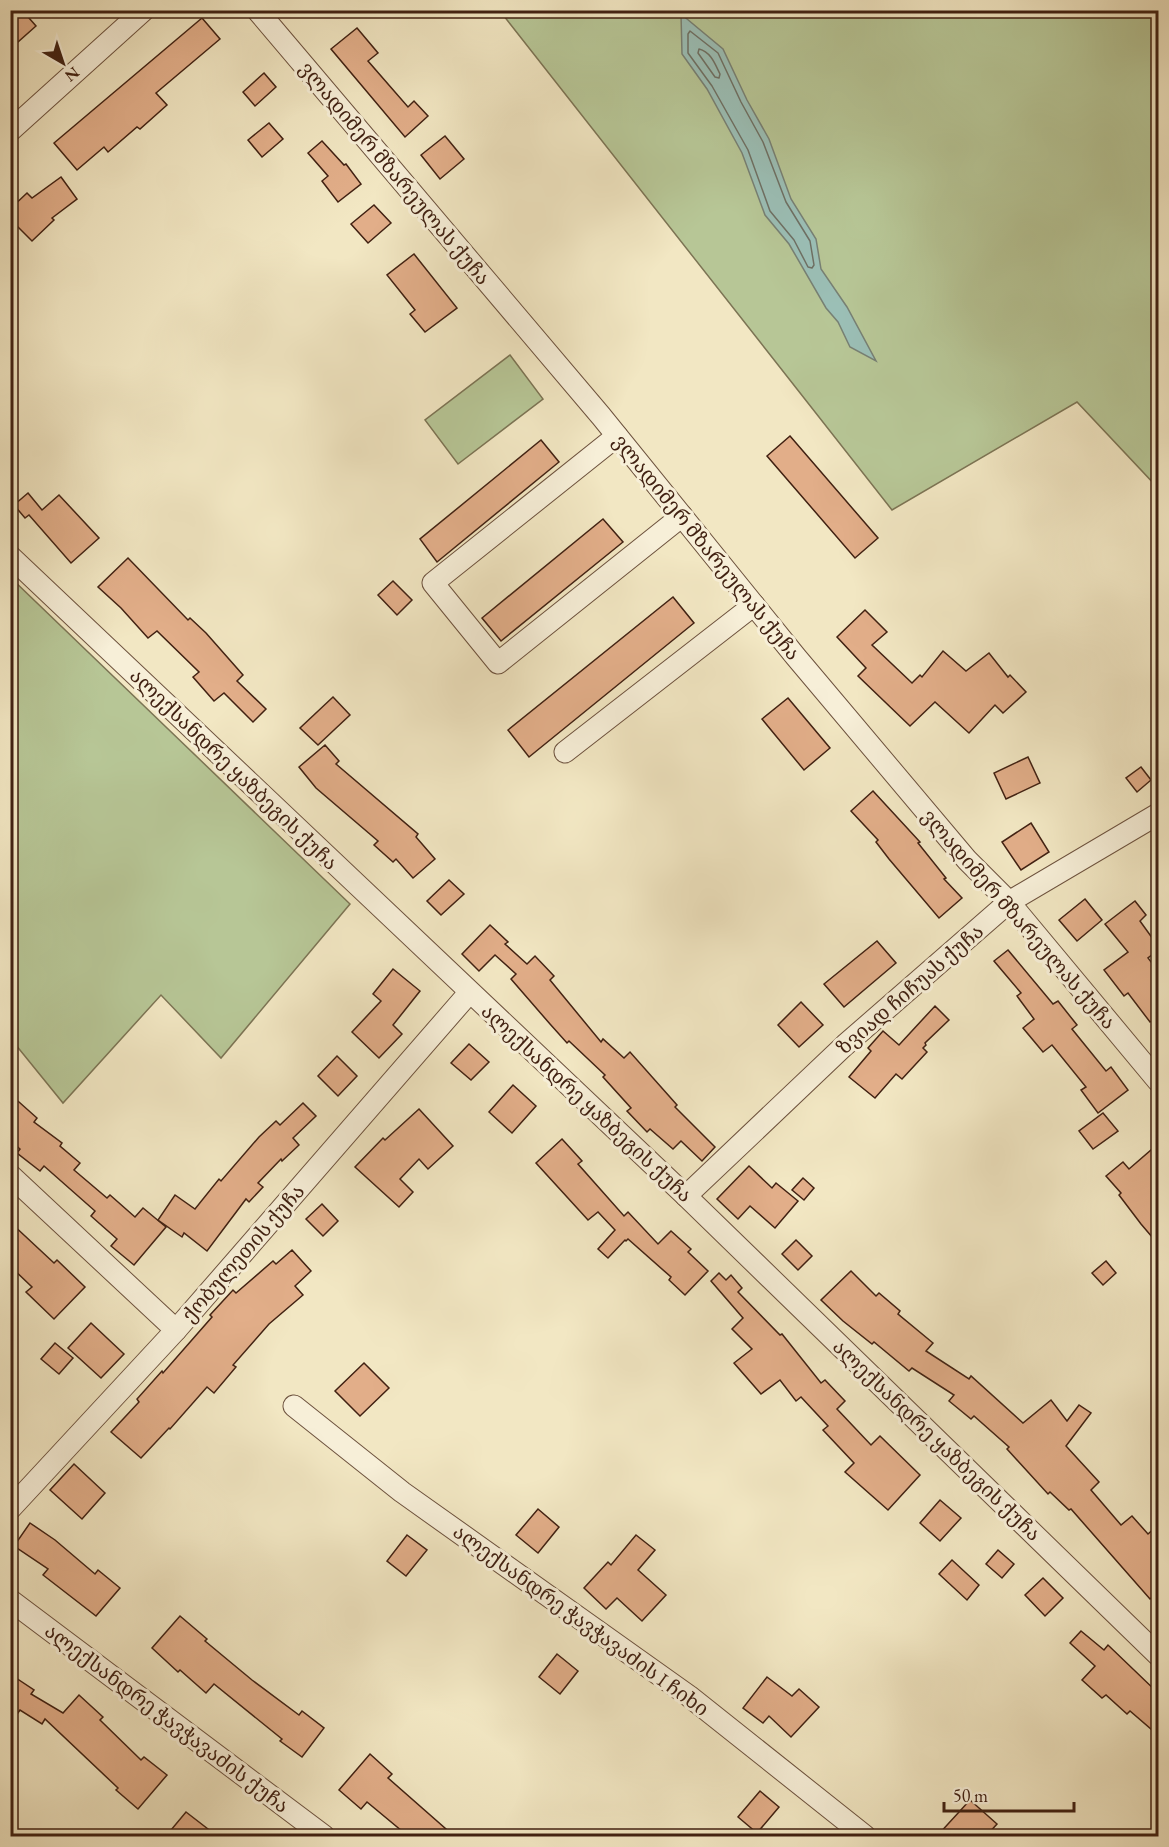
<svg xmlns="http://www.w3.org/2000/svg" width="1169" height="1847" viewBox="0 0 1169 1847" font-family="'EB Garamond','Noto Serif Georgian',serif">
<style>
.green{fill:#b7c696;stroke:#7c7454;stroke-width:1.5}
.water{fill:#9bbfb6;stroke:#778074;stroke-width:1.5}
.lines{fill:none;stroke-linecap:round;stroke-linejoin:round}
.shore{stroke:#6e7064;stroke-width:1.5}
.building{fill:#e2ae89;stroke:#412112;stroke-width:1.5}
.minor-casing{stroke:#6d523e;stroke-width:23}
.minor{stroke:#f7efd8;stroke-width:21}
.labels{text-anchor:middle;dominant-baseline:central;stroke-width:6;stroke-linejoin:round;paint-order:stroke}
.street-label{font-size:20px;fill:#412112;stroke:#f7efd8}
</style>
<rect width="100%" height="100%" fill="#f2e7c3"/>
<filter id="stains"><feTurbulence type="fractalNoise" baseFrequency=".00333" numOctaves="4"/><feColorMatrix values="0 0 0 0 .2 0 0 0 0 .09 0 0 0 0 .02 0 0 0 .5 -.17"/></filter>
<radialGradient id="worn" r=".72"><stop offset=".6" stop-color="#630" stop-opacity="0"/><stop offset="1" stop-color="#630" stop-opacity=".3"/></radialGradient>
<g class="green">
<polygon points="500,11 1158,11 1158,488 1077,402 892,510"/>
<polygon points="510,355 543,399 458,464 425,420"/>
<polygon points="10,577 350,904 221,1058 161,995 63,1103 11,1039"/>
</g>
<polygon class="water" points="681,14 723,49 747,100 769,139 791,199 816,239 821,269 847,307 876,361 850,347 838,322 826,308 789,244 765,215 742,153 707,89 682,54"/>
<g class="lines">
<g class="shore">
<polygon points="690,31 718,53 741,102 763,142 786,202 810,241 814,265 812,268 808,267 794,240 770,211 748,150 712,86 688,53 688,34"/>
<path d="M 699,49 C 711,52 715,64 720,74 L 719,78 L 715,77 L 698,53 Z"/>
</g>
</g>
<g class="building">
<polygon points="10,10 22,10 36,26 10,49"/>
<polygon points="202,18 220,39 156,93 167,105 140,129 137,127 108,152 104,147 77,170 54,143"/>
<polygon points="357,28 378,53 368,61 408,107 414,101 428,116 405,137 331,49"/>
<polygon points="264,73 276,87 255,106 243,92"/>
<polygon points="269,123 283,139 262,157 248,140"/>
<polygon points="445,136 464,159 440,179 421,155"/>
<polygon points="322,141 344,165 346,164 361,184 338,202 322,181 328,176 308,153"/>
<polygon points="61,177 77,199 52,218 54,220 32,241 10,219 10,209 27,193 32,198"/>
<polygon points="374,205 391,223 368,243 351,224"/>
<polygon points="414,254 457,308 425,332 410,314 415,310 387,275"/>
<polygon points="790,436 878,538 855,558 767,456"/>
<polygon points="541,440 559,462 437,562 420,539"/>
<polygon points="28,493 42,510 59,495 99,538 71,563 29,515 25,518 14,505"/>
<polygon points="603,519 623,542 501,641 482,618"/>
<polygon points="128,558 188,620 190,618 206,633 243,675 237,681 266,709 253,722 224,693 214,701 193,677 199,672 157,631 148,638 121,608 98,587"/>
<polygon points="393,581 412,600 397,615 378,595"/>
<polygon points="673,597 694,623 529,757 508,730"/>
<polygon points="865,610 887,632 872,645 912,683 920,675 922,677 943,651 966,671 989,653 1008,677 1010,675 1026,692 1003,713 995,705 969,733 935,702 910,726 858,676 866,668 837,637"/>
<polygon points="333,697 350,715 318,745 300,728"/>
<polygon points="788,698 830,748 804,770 762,719"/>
<polygon points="325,745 339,761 336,764 418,834 416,837 435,859 413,878 396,859 393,862 374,845 378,841 316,788 299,767"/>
<polygon points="1028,757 1040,783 1006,799 994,773"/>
<polygon points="1141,767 1151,780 1137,792 1126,778"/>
<polygon points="873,791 920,842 918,843 946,878 944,879 962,898 939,918 889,859 876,842 878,840 851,811"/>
<polygon points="1031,823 1049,852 1021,870 1002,842"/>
<polygon points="449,880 464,894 441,915 427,901"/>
<polygon points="1085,899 1102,920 1077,941 1059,920"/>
<polygon points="1135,901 1146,915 1140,921 1158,946 1158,950 1148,958 1158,971 1158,1016 1150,1022 1128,993 1124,996 1104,970 1128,952 1105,924"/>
<polygon points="490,925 508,942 505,944 527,964 535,956 554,976 550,980 601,1042 603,1039 624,1058 630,1052 677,1105 675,1107 715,1147 702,1161 681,1141 673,1149 650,1129 647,1132 627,1111 631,1108 603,1077 605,1075 569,1041 567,1043 550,1024 511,979 516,974 495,955 479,971 462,954"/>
<polygon points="877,941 896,963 844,1007 824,984"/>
<polygon points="1008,950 1053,1004 1058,1001 1077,1025 1072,1029 1106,1071 1111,1067 1128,1090 1098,1113 1081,1090 1086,1087 1052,1045 1043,1052 1023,1028 1034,1019 1017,996 1021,993 994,961"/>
<polygon points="393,969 420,991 393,1025 402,1034 379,1058 352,1032 381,1001 373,994"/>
<polygon points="801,1002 823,1025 799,1047 778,1025"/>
<polygon points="935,1006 949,1020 925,1043 926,1045 923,1048 927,1052 902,1079 896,1074 875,1098 849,1077 871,1051 868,1048 883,1031 899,1045"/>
<polygon points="469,1044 489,1062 471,1080 451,1063"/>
<polygon points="337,1056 357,1076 338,1096 318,1076"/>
<polygon points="513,1085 536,1106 512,1133 489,1112"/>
<polygon points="10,1094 37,1118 34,1122 62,1143 60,1146 80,1163 74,1170 107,1198 110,1195 135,1217 143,1208 166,1227 134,1265 111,1246 117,1239 91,1216 95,1211 44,1166 40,1171 17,1153 20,1149 10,1140"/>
<polygon points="303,1103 316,1116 293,1138 299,1145 282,1161 281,1159 258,1183 263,1187 249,1202 246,1199 207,1251 184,1233 182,1237 158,1220 175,1195 195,1209 219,1179 221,1181 259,1137 276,1121 280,1125"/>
<polygon points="419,1109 453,1146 428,1169 419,1159 400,1179 413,1192 399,1207 355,1167 383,1138 385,1140"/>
<polygon points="1103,1113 1118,1131 1093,1149 1079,1131"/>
<polygon points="562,1139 582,1161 578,1164 624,1216 628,1212 658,1244 671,1231 691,1249 688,1252 708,1271 685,1295 669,1280 671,1277 628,1239 626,1241 625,1240 608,1258 598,1249 615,1230 598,1212 588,1220 536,1163"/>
<polygon points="1158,1144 1158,1244 1141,1224 1119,1195 1121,1193 1106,1176 1123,1162 1129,1169"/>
<polygon points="749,1166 772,1188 776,1183 798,1201 775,1228 750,1206 738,1219 717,1199"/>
<polygon points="803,1178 814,1188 804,1200 792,1190"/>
<polygon points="322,1204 338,1221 323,1236 306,1219"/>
<polygon points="10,1222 54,1263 57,1260 85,1287 54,1319 26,1292 32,1287 10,1266"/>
<polygon points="796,1240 812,1256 798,1270 782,1254"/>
<polygon points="292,1250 311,1271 295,1286 303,1295 269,1324 233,1365 236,1367 214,1393 207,1387 170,1429 169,1428 141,1458 111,1432 139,1402 137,1399 162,1371 163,1373 212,1317 210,1315 233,1290 236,1293 273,1261 276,1264"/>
<polygon points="1106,1261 1116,1273 1103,1285 1092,1273"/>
<polygon points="851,1271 876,1296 879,1293 900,1311 898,1314 933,1343 926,1351 969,1379 971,1376 1023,1423 1051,1400 1067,1421 1079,1405 1091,1413 1066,1446 1099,1482 1091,1490 1121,1525 1132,1516 1148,1534 1158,1525 1158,1592 1150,1599 1071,1509 1069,1510 1050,1492 1048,1494 1007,1449 1009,1447 974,1416 971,1419 949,1401 954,1395 912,1368 909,1371 874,1342 872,1344 843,1321 821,1300"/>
<polygon points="719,1273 726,1280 731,1275 742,1288 738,1292 780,1335 782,1334 821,1383 825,1380 845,1401 837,1409 871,1445 880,1436 920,1475 888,1510 845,1472 854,1463 823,1430 828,1426 801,1397 796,1401 780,1380 761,1394 734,1363 752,1349 732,1329 743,1318 711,1281"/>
<polygon points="91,1323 124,1354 101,1378 68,1348"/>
<polygon points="55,1343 73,1358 59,1374 41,1359"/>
<polygon points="364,1363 389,1388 360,1416 335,1391"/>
<polygon points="74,1464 105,1493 82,1519 50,1490"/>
<polygon points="940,1500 961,1518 940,1541 920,1523"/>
<polygon points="538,1509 559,1527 538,1553 516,1535"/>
<polygon points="30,1523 55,1540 95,1574 98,1570 120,1588 96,1616 43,1575 48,1569 14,1546"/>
<polygon points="407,1535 427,1550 406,1576 387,1561"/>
<polygon points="636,1535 655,1550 638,1570 666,1595 642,1621 617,1598 606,1609 584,1588 608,1562 611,1565"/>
<polygon points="998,1550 1014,1564 1002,1578 986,1564"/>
<polygon points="952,1560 979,1585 967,1600 939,1574"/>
<polygon points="1043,1578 1063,1598 1045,1616 1025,1595"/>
<polygon points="180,1616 207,1639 205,1641 252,1680 299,1715 302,1711 324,1728 302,1757 280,1741 282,1739 214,1684 206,1693 180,1670 178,1672 152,1648"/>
<polygon points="1081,1631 1104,1650 1108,1645 1158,1693 1158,1735 1130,1711 1127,1714 1106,1695 1102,1698 1082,1680 1095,1666 1070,1643"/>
<polygon points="557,1654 578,1671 560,1694 539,1677"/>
<polygon points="10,1674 34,1690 31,1694 63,1713 79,1695 103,1717 100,1720 141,1760 144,1757 167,1775 138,1809 116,1790 118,1788 45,1719 42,1724 20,1710 10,1724"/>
<polygon points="767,1677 792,1696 799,1689 819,1707 791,1737 769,1716 763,1723 743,1708"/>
<polygon points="370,1754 392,1774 388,1778 454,1836 408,1836 367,1802 361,1809 339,1790"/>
<polygon points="760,1791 779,1807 757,1833 738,1817"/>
<polygon points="970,1800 997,1824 986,1836 937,1836"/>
<polygon points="186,1812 217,1836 166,1836"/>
</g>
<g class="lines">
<g class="minor-casing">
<g id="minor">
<polyline points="257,10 601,416 796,657 967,860 1009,902 1158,1081"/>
<polyline points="10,131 144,10"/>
<polyline points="617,436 433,583 498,663 682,516"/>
<polyline points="10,556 686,1196 1158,1655"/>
<polyline points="565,752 754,605"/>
<polyline points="10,1175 176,1330"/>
<polyline points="686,1196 845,1045 1009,902 1158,814"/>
<polyline points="294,1406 402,1492 689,1696 865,1836"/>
<polyline points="10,1509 176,1330 469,993"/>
<polyline points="10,1600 324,1836"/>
</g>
</g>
<use href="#minor" class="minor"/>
</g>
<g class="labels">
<g class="street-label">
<text transform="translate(395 173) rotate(50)">ვლადიმერ მზარეულას ქუჩა</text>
<text transform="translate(707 547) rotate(51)">ვლადიმერ მზარეულას ქუჩა</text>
<text transform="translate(234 769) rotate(44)">ალექსანდრე ყაზბეგის ქუჩა</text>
<text transform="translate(1019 919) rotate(49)">ვლადიმერ მზარეულას ქუჩა</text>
<text transform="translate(910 989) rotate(-41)">ზვიად ჩიჩუას ქუჩა</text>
<text transform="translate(587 1103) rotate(43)">ალექსანდრე ყაზბეგის ქუჩა</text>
<text transform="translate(243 1253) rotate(-49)">ქობულეთის ქუჩა</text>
<text transform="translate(937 1440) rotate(44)">ალექსანდრე ყაზბეგის ქუჩა</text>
<text transform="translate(581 1620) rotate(36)">ალექსანდრე ჭავჭავაძის I ჩიხი</text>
<text transform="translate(167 1718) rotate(37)">ალექსანდრე ჭავჭავაძის ქუჩა</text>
</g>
</g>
<rect width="1169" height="1847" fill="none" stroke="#f2e7c3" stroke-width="36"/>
<rect x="12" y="12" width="1145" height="1823" fill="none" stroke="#412112" stroke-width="3"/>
<rect x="18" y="18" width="1133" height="1811" fill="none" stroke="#412112" stroke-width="1.5"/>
<g transform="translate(63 63) rotate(141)" stroke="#f7efd8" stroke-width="4.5" paint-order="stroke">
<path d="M0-4.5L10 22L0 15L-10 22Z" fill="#412112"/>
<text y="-9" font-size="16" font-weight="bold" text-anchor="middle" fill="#412112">N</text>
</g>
<path d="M944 1802v9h130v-9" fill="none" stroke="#412112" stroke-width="3"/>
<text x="953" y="1802" font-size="18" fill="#412112" stroke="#f7efd8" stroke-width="4.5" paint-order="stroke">50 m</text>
<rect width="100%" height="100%" filter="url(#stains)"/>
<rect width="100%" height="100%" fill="url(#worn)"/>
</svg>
